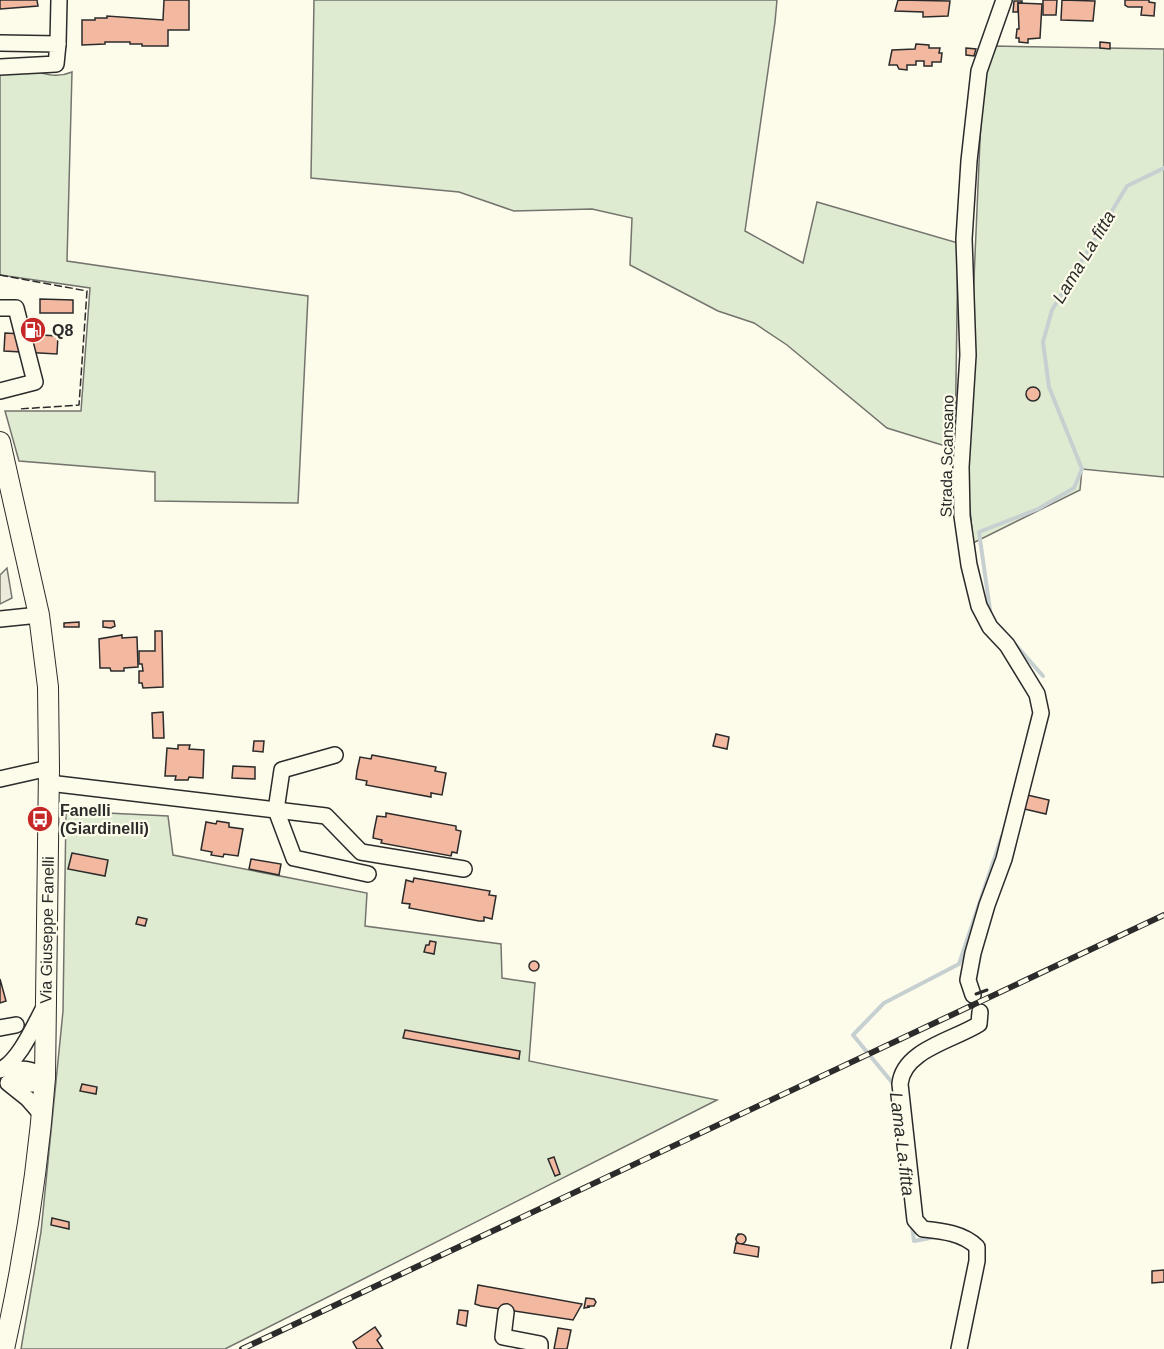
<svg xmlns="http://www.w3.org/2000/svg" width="1164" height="1349" viewBox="0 0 1164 1349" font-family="Helvetica,sans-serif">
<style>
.green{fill:#deebd1;stroke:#74746e;stroke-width:1.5}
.parking{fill:#eceadb;stroke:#74746e;stroke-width:1.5}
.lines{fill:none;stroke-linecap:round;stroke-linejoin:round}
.stream{stroke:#c7d0d0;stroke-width:4}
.building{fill:#f2b8a0;stroke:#2b2b2b;stroke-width:1.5}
.minor-casing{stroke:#2b2b2b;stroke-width:18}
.major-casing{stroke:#2b2b2b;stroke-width:22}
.minor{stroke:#fdfbea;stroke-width:15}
.major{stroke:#fdfbea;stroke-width:20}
.rail-casing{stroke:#2b2b2b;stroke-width:6}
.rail{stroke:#fdfbea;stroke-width:4;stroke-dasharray:11;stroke-linecap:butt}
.fence{stroke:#2b2b2b;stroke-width:1.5;stroke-dasharray:8 3;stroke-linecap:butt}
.wall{stroke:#2b2b2b;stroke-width:3}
.labels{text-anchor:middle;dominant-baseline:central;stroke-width:4.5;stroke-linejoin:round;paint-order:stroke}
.poi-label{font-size:16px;font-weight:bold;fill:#2b2b2b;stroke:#fdfbea;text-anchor:start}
.street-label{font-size:16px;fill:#2b2b2b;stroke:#fdfbea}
.water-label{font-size:18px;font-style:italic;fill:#2b2b2b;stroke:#fdfbea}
</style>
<rect width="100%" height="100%" fill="#fdfbea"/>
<g class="green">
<polygon points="314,0 777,0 775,22 745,231 803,263 817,202 958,243 955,449 887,428 787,345 754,323 718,311 630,265 632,218 592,209 514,211 459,192 311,178"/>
<polygon points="994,46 1164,49 1164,477 1082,469 1080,490 973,543 966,462 983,72"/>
<path d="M 32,70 C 47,75 58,78 72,72 L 67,261 L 308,296 L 298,503 L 155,501 L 155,472 L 19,461 L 5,411 L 81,411 L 90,288 L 0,275 L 0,72 Z"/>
<polygon points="66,811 168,816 173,855 367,893 365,926 501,944 502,978 535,983 529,1061 717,1100 225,1349 21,1349 41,1232 63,1011"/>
</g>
<polygon class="parking" points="7,568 12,598 0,604 0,575"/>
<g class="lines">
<g class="stream">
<polyline points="991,617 979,532 1038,509 1074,488 1082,469 1049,387 1043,342 1052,310 1127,186 1164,168"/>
<polyline points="1014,643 1043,676"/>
<polyline points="895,1086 853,1035 884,1003 959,964 1002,836"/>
<polyline points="912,1225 914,1241 935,1237"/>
</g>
</g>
<g class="building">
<polygon points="0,0 37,0 38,6 0,9"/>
<polygon points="164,0 189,0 189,30 168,30 168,46 142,46 142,44 130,44 130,42 105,42 105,44 82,45 82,20 95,20 95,18 107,18 107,16 163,20"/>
<polygon points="898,0 950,1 948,16 923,17 923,12 895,11"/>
<polygon points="1043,0 1057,0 1056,15 1043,15"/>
<polygon points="1062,0 1095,1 1093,21 1061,20"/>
<polygon points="1125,0 1149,0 1149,2 1155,3 1154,16 1141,15 1142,7 1128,7 1125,5"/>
<polygon points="1014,1 1022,1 1022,3 1018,3 1018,12 1013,12"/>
<polygon points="1018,3 1042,4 1040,38 1028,39 1028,43 1019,42 1019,38 1016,38 1017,29 1019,29"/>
<polygon points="1100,42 1110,43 1110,49 1100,48"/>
<polygon points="916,44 929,45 929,48 940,48 939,53 942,53 941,62 932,62 932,66 924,66 924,61 916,61 916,65 907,65 907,70 899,69 897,65 889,65 892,50 915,49"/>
<polygon points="966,48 976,49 974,56 966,55"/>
<polygon points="40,299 73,300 73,313 40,313"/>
<polygon points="5,333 58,336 57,354 4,351"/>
<circle cx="1033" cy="394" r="7"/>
<polygon points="103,621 114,621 115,626 111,628 103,627"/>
<polygon points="79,622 79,627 64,627 64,623"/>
<polygon points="155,631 162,631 163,687 143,688 142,683 139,683 139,671 143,671 142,664 139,664 139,651 155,651"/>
<polygon points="122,635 122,638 137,637 138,667 124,668 124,671 111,671 110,668 100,668 99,639"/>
<polygon points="163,712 164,738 153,738 152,713"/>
<polygon points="716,734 729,737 727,749 713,746"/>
<polygon points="254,741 264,741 263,752 253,751"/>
<polygon points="178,745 190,745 189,749 204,750 203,778 189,777 188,780 175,780 176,776 165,776 167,748 178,749"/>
<polygon points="372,755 436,767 435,771 446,773 442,795 431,793 431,797 366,785 367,781 356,779 357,771 360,757 371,759"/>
<polygon points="233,766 255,767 255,779 232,778"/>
<polygon points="1023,794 1049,800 1046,814 1020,808"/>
<polygon points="386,813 456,826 456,830 461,831 457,853 452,852 451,856 381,843 382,840 373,838 374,831 377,816 386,817"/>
<polygon points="217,821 229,823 229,827 243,829 238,856 224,854 223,857 211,855 212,852 201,850 206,822 216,824"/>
<polygon points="72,853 108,860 105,876 68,869"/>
<polygon points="251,859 281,864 279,875 249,869"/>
<polygon points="414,878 490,891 489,895 496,896 492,919 484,917 484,921 479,921 409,908 410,904 402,903 406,880 413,882"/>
<polygon points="138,917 147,919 145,926 136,924"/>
<polygon points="430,941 436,942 434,954 424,952 426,945 429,945"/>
<circle cx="534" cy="966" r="5"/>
<polygon points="0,979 6,1001 0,1003"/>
<polygon points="405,1030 520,1051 519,1059 403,1038"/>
<polygon points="82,1084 97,1087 96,1094 80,1091"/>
<polygon points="554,1157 560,1174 555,1176 548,1159"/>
<polygon points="52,1218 69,1222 69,1229 51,1225"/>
<polygon points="738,1234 743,1235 745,1238 742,1244 736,1239"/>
<circle cx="741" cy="1239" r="5"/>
<polygon points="736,1243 759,1247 758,1257 734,1253"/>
<polygon points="1164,1270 1164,1282 1152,1283 1152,1271"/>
<polygon points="478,1285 582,1304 573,1320 481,1306 475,1304"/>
<polygon points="586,1298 594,1299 596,1302 594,1306 587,1306 590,1307 584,1308"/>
<polygon points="459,1310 468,1311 466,1326 457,1324"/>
<polygon points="375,1327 381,1336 377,1340 383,1349 357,1349 353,1342"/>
<polygon points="558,1328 571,1330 567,1349 554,1349"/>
</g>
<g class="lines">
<g class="minor-casing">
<g id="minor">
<polyline points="0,43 58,44 56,64 0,67"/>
<polyline points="58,44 59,0"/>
<polyline points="0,308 16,308 35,382 0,391"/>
<polyline points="0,619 39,615"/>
<polyline points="335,755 282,770 276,810 294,858 368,874"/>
<polyline points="0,779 49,768"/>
<polyline points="49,783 326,816 361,852 464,869"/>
<polyline points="973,995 968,980 973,953 987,905 1004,859 1041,713 1037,694 1007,645 990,627 979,606 969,565 962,516 961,467 968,355 964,239 969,161 979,71 1004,0"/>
<polyline points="0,1028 16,1025"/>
<path d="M 3,1069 C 19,1069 33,1067 45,1078 L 33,1084 L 12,1084"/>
<path d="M 0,1070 C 20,1061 35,1023 46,1004"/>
<polyline points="8,1083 28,1099 42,1115"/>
<polyline points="506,1312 503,1337 540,1344 540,1349"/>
<path d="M 959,1349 L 977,1261 L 977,1247 C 963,1233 942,1231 923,1229 L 915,1220 L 900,1084 C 903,1050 954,1040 979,1024 L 980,1012"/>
</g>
</g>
<g class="major-casing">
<path id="major" d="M 0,442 L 39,615 L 48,687 L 49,768 L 45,1078 C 38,1169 24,1260 4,1349"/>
</g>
<use href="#minor" class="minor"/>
<use href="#major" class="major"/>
<g class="rail-casing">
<polyline id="rail" points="242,1349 1164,915"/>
</g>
<use href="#rail" class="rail"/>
<polyline class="fence" points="0,275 87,291 79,405 19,409"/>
<polyline class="wall" points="976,994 987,990"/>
</g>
<defs>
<g id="fuel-disc" transform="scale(1.35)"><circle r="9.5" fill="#c62828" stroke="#fdfbea"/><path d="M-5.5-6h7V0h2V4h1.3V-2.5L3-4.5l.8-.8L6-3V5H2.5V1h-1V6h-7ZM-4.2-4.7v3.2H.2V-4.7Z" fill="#fff"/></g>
<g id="bus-disc" transform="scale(1.35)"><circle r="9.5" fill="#c62828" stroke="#fdfbea"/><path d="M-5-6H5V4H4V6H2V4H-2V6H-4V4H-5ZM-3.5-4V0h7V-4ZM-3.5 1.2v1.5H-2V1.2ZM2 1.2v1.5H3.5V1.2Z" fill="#fff"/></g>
</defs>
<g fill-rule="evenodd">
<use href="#fuel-disc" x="33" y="330"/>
<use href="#bus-disc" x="40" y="819"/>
</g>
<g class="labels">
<g class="poi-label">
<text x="52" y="330">Q8</text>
<text x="60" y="810">Fanelli<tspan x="60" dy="18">(Giardinelli)</tspan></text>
</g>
<g class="street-label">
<text transform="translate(947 456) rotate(-89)">Strada Scansano</text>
<text transform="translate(47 930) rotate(-89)">Via Giuseppe Fanelli</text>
</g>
<g class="water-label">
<text transform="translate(1084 257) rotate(-59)">Lama La fitta</text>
<text transform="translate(902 1144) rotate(83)">Lama La fitta</text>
</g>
</g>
</svg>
